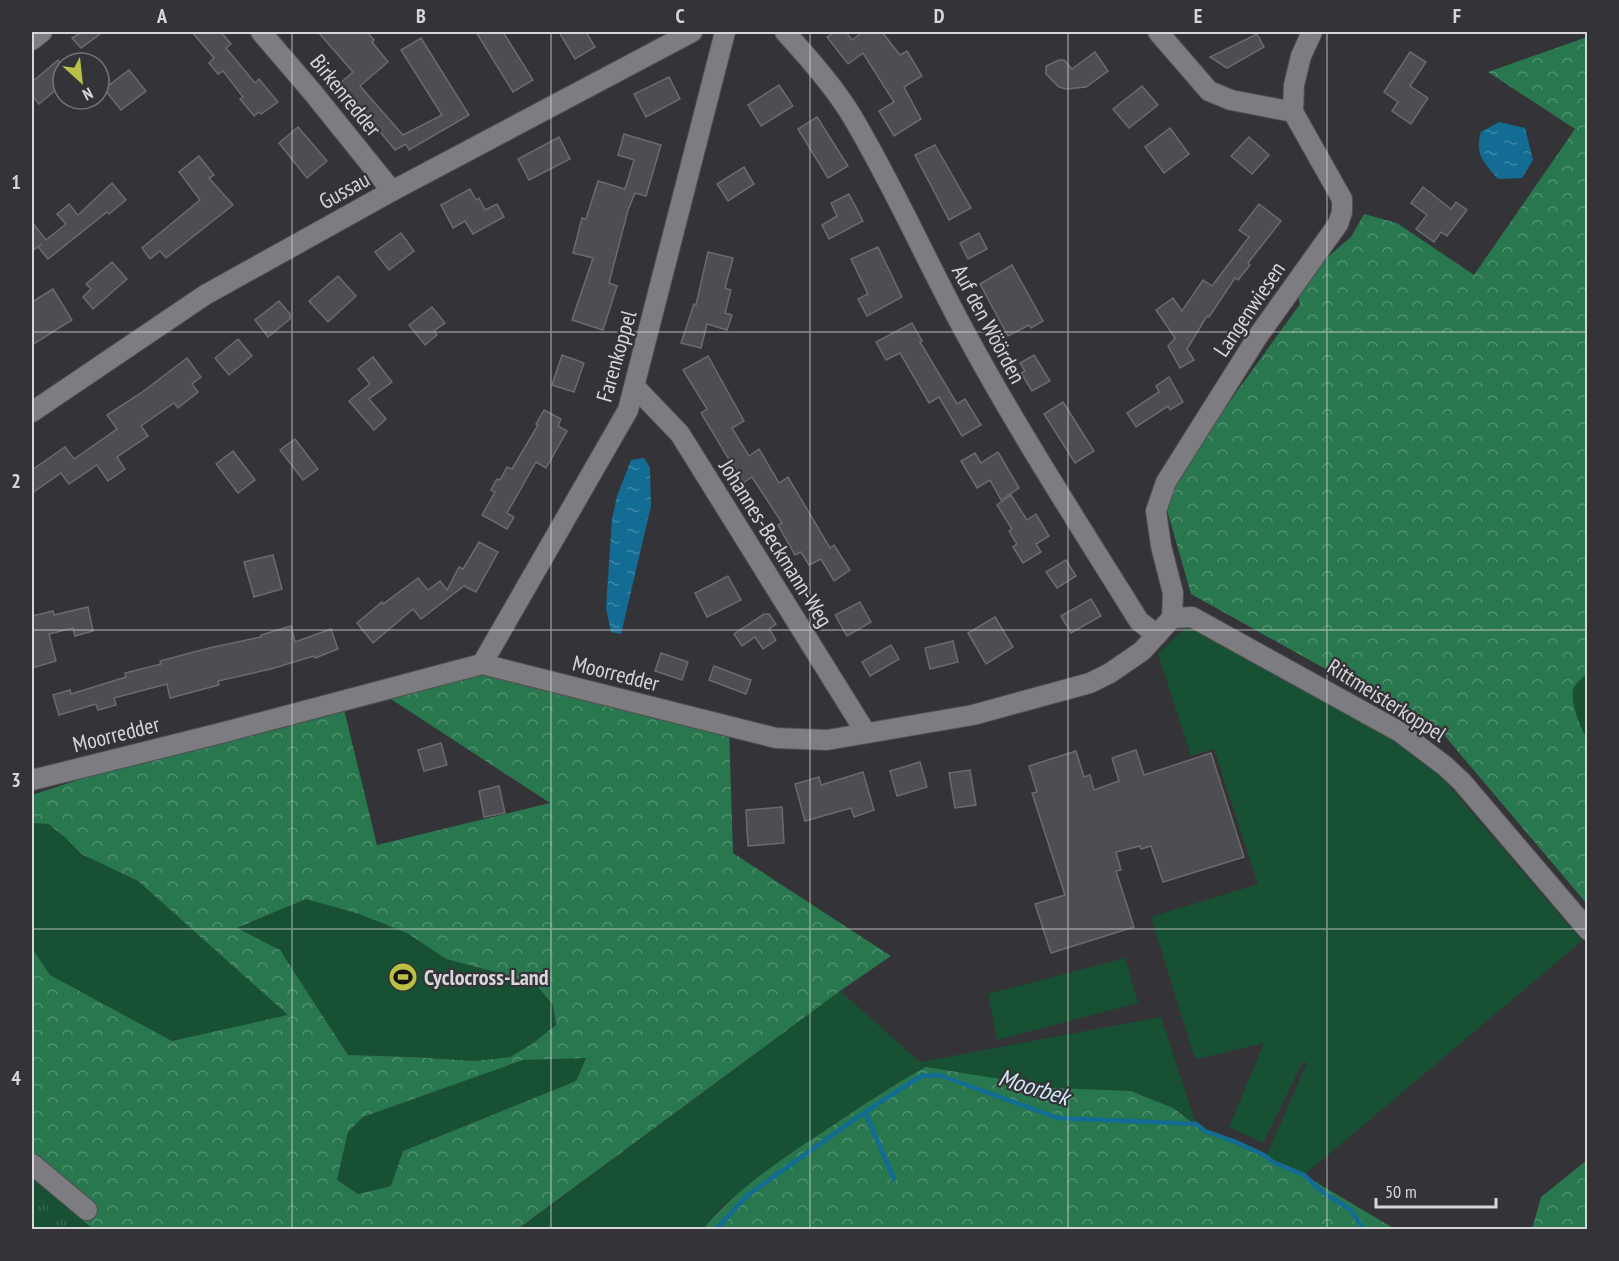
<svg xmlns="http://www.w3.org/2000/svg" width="1619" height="1261" viewBox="0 0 1619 1261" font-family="'PT Sans Narrow',sans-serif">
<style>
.green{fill:#175032}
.forest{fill:url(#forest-crowns);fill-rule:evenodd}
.park{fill:url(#park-tufts)}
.water{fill:url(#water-ripples)}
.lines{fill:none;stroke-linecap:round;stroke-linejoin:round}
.stream{stroke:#126c94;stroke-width:4.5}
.building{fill:#4e4d51;stroke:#6b6a6f;stroke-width:1.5}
.minor-casing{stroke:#504f53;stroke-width:22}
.minor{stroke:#7d7d81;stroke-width:20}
.grid{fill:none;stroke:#d7d6d9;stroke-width:1.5;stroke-opacity:0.55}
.labels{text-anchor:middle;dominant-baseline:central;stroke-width:4.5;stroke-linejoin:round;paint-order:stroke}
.street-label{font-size:22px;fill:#d7d6d9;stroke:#343337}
.poi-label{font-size:22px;font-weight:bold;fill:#d7d6d9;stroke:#343337;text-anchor:start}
.water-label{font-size:24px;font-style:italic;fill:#d0e7f5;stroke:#343337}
.neatline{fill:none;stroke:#d7d6d9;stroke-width:2}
.grid-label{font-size:20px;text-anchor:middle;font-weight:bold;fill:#d7d6d9}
</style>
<defs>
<pattern id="forest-crowns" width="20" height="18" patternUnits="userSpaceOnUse" patternTransform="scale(1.5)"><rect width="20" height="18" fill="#29774e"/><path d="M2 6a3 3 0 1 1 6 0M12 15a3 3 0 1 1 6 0" fill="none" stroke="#51906f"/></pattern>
<pattern id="park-tufts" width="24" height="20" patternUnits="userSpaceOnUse" patternTransform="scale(1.5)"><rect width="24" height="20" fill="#175032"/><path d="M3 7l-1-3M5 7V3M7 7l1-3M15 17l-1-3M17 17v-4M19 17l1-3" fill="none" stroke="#38684f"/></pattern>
<pattern id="water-ripples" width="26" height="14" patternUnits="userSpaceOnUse" patternTransform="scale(1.5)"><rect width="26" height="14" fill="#126c94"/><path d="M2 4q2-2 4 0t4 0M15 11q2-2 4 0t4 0" fill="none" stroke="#3f87a7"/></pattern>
</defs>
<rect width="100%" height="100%" fill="#343337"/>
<g class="green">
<polygon points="1189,624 1331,698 1425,758 1582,941 1304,1175 1266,1156 1307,1063 1303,1062 1263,1143 1229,1127 1264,1043 1197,1059 1194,1056 1151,917 1258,884 1214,749 1191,756 1158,654"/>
<path d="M 1587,672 L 1587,737 C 1580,729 1569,698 1574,687 C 1577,682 1584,677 1587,672 Z"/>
<polygon points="32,823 48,824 67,839 81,854 138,881 289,1016 172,1041 50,975 32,948"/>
<polygon points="306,899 359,914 407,933 446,959 499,973 537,986 553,1005 556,1025 532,1044 510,1057 475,1061 413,1057 348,1055 280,950 236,929"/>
<polygon points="1125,958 1138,1003 997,1040 988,994"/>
<polygon points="840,991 920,1062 1161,1017 1196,1124 1173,1108 1131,1091 897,1083 791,1153 721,1207 703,1229 518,1230"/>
<polygon points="586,1057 576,1081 403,1151 392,1186 358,1194 337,1180 348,1132 363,1117 523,1060"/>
</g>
<g class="forest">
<path d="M 1587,37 L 1588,672 C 1584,677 1577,682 1574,687 C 1569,698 1580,729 1587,737 L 1587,904 L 1444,735 L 1191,594 L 1165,503 L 1209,430 L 1300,304 L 1298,297 L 1323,261 L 1351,237 L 1364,214 L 1397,223 L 1474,275 L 1575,129 L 1488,72 Z"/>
<path d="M 482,664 L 729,726 L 733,853 L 891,956 L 840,991 L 518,1229 L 93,1230 L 32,1178 L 32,948 L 50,975 L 172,1041 L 288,1015 L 138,881 L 81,854 L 67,839 L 48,824 L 32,823 L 32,795 L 221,733 L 342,701 L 377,845 L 550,803 L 380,692 ZM 306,899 L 359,914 L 407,933 L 446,959 L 499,973 L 537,986 L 553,1005 L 556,1025 L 532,1044 L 510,1057 L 475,1061 L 413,1057 L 348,1055 L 280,950 L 237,928 ZM 586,1058 L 576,1081 L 403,1151 L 391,1186 L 358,1194 L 337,1180 L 348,1132 L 363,1117 L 523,1060 Z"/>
<path d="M 926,1067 L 1055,1088 L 1131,1091 L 1173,1108 L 1200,1128 L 1304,1175 L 1395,1229 L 703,1229 C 738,1187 786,1156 832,1126 C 863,1105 893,1085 926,1067 Z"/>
<polygon points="1587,1160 1587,1229 1532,1229 1541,1197"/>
</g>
<polygon class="park" points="32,1178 93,1229 32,1229"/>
<g class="water">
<path d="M 1499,122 L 1525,128 L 1533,160 L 1522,178 L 1498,179 C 1484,163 1474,154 1481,132 Z"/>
<polygon points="644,458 650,468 651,506 621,634 611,632 606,608 612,519 617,496 631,460"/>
</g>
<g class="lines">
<g class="stream">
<polyline points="865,1112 894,1179"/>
<polyline points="715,1230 748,1195 865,1112 921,1076 939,1075 1058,1118 1196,1124 1205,1131 1236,1142 1264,1155 1273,1162 1304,1175 1321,1191 1351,1210 1364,1230"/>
</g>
</g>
<g class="building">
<polygon points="82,32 103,32 81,48 72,38"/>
<polygon points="192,32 221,32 231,44 226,48 255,83 259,79 278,102 261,114 259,112 254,116 240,99 243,97 223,71 218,74 209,63 214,58"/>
<polygon points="318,32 367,32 374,40 372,42 388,62 360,86 403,135 442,115 401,50 421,38 469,115 409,150 406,144 395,150 349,94 348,96 339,84 353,72"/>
<polygon points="476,32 503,32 533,80 513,92"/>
<polygon points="559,32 586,32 595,47 575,59"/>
<polygon points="835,32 846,32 852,40 863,32 882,32 900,55 907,51 922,76 904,87 921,119 894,136 879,111 894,102 863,53 848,64 827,37"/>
<polygon points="1257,34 1264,47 1227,68 1210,57"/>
<polygon points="1095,52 1108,71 1086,87 1066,89 1059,87 1046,74 1046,66 1059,60 1064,60 1072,69"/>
<polygon points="1410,52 1426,62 1410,86 1428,98 1411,124 1392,111 1398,102 1384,92"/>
<polygon points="58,60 63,67 63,84 39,104 32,95 32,82"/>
<polygon points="129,70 146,91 121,110 104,89"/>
<polygon points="669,77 680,99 646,117 634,94"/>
<polygon points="779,85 793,106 761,126 748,105"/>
<polygon points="1142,86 1158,105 1129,128 1113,109"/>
<polygon points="817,117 848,166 828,178 798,129"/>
<polygon points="298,127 327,161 307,178 279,143"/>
<polygon points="1170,128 1189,154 1164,173 1145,147"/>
<polygon points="624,134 661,145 646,196 635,193 628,210 609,283 617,286 603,330 572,320 593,258 573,253 582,218 586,219 598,181 625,189 634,160 618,155"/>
<polygon points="559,137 570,159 529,180 518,159"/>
<polygon points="1249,137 1269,155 1252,174 1231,156"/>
<polygon points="935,145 971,208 949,220 915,155"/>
<polygon points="199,156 214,175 209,178 233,205 166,258 160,251 150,259 142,248 200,200 179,172"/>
<polygon points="744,167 754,184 728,201 717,184"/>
<polygon points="112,183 126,200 109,214 107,212 48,259 38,247 42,244 32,251 32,222 46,240 66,224 57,214 69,204 78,215"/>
<polygon points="1423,187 1451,209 1456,202 1467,210 1447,236 1441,232 1434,242 1416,229 1427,215 1411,203"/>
<polygon points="470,189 476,200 479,198 485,210 497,204 504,217 473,234 465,221 453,228 441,205"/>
<polygon points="849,194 863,221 829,239 822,225 837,216 831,203"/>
<polygon points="1259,204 1281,221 1248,263 1250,265 1238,280 1235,278 1209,317 1207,316 1187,349 1194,360 1180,368 1168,346 1175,338 1156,310 1173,298 1182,311 1203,280 1212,286 1249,237 1239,230"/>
<polygon points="401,233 414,251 389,270 375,252"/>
<polygon points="979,233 987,249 968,259 960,243"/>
<polygon points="878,247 902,297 867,316 858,299 868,294 851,259"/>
<polygon points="708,252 733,258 725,288 731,290 725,313 732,315 727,330 707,324 701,348 681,343 694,304 696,305"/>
<polygon points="112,262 127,279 93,309 83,297 91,289 86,284"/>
<polygon points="1012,265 1043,321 1031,328 1029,325 1008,336 980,284"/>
<polygon points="338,276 356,296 328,322 309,301"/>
<polygon points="53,289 72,320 32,345 32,302"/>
<polygon points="279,301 290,314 290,319 268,337 255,320"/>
<polygon points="432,307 445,323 434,331 437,335 425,345 409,325"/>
<polygon points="912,323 922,341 920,342 957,404 965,399 981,425 962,436 939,397 929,403 900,353 886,360 876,342"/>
<polygon points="238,339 252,356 229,375 215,358"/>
<polygon points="562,355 584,363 574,392 552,385"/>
<polygon points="1034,355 1050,381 1032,391 1021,373 1025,371 1020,363"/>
<polygon points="708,356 744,421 732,428 749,456 759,449 779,483 788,477 830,548 834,545 850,570 834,581 821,559 809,565 801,552 795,555 778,525 782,523 752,477 743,483 701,413 707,409 683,370"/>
<polygon points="373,357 392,382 369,399 386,419 374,430 349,401 370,384 358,369"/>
<polygon points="187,358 201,377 192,384 198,392 178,408 174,403 141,426 148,436 117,457 125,469 108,481 97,465 69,484 61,473 32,493 32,470 65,447 74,459 117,429 107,415 141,393"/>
<polygon points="1169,377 1183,402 1170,410 1168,406 1136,427 1127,413 1159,392 1156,386"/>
<polygon points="1063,402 1094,451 1075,463 1044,414"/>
<polygon points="544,410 561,419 558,426 567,431 546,468 536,462 507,513 514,517 507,529 482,515 495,492 491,490 497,479 500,480 507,467 512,469 538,425 536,424"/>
<polygon points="295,439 318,469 303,480 280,450"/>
<polygon points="233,451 255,480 238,493 216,464"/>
<polygon points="998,452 1019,488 1001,500 990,480 977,488 961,461 975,453 981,463"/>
<polygon points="1011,495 1027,520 1036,514 1049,536 1036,544 1041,552 1023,563 1013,547 1017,544 1009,531 1012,529 997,505"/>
<polygon points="479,542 498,552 476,592 464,586 421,619 413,609 373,643 357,623 382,602 383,604 418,578 428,590 440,581 447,590 459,567 463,569"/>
<polygon points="273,555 282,589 254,597 244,562"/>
<polygon points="1066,560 1076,576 1057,588 1046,572"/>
<polygon points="728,576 741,600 707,617 695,593"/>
<polygon points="1091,599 1101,616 1071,633 1061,616"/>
<polygon points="860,602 871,622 847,636 835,615"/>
<polygon points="88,607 93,631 75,636 73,628 49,634 56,661 32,668 32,616 53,611 54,615"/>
<polygon points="764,614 769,614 776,624 769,629 776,640 763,649 755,637 742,646 734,634"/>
<polygon points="995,617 1013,647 986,664 968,633"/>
<polygon points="291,626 295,642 331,629 338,649 315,658 314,656 271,669 218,681 219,685 170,698 167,684 114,698 116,705 98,710 96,704 59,715 53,695 70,690 71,694 126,677 125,673 161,664 160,661 209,648 261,637 261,635"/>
<polygon points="953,641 958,662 930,669 925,648"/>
<polygon points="891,645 899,659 870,676 862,662"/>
<polygon points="661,653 688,662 682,680 655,671"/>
<polygon points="714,666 751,680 746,694 709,680"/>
<polygon points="441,743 447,765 424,771 418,750"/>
<polygon points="1136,750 1144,775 1211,753 1244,857 1163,882 1151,846 1141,849 1140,846 1116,852 1121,870 1116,871 1134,927 1051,953 1035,904 1065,895 1032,793 1037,792 1029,766 1076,751 1084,777 1090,775 1094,790 1119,781 1112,758"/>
<polygon points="920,762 927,787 897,796 890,771"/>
<polygon points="970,770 976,805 955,808 949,773"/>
<polygon points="863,772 874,810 854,817 851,808 805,821 795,784 819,777 821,785"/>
<polygon points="499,786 505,813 484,817 479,791"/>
<polygon points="782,807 784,843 748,846 746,810"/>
</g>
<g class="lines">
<g class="minor-casing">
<g id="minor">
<polyline points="261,32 314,94 392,191"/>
<path d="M 785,32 C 808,57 832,84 850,113 C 893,184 926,261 966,334 C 1019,432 1080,526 1139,621 L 1157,635"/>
<polyline points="1158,32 1209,91 1231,100 1293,112"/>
<polyline points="32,40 42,32"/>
<polyline points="635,387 680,434 866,733"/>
<polyline points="32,412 205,295 392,191 692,32"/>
<polyline points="1172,618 1173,593 1161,546 1156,511 1166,482 1258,336 1338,224 1342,212 1342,199 1293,112 1294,85 1301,56 1312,32"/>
<polyline points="1172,618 1192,617 1400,732 1445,766 1462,782 1588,930"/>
<polyline points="482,664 628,410 725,32"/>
<polyline points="32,780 221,733 482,664 776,738 827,740 973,715 1090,683 1110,673 1142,651 1172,618"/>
<polyline points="32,1164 87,1210"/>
</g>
</g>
<use href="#minor" class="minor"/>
</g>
<path class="grid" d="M 292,32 L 292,1230M 551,32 L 551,1230M 810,32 L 810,1230M 1068,32 L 1068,1230M 1327,32 L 1327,1230M 32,332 L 1588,332M 32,630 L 1588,630M 32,929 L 1588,929"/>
<defs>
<g id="stadium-disc" transform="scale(1.5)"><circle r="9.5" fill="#bac045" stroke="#343337"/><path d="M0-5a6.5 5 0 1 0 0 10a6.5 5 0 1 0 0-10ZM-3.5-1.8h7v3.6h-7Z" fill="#111"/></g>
</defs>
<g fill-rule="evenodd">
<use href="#stadium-disc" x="403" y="977"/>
</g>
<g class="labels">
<g class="street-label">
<text transform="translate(346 95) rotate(51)">Birkenredder</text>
<text transform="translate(344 190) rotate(-29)">Gussau</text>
<text transform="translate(1249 309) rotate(-56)">Langenwiesen</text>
<text transform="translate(989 324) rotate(62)">Auf den Wöörden</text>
<text transform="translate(616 356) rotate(-74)">Farenkoppel</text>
<text transform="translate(776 543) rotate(58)">Johannes-Beckmann-Weg</text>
<text transform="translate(616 673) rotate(14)">Moorredder</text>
<text transform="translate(1387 700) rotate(32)">Rittmeisterkoppel</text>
<text transform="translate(116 734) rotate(-14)">Moorredder</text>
</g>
<g class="poi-label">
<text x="424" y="977">Cyclocross-Land</text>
</g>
<g class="water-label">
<text transform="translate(1034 1087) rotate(17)">Moorbek</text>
</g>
</g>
<rect width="1619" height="1261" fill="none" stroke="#343337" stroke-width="66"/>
<g transform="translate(81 81) rotate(153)"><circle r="28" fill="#343337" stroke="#757478" stroke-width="1.5"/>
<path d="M0-4.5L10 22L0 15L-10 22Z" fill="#bac045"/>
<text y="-9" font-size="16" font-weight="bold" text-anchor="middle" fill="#d7d6d9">N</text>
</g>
<path d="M1376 1198v9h120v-9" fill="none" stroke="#d7d6d9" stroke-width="3"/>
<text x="1385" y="1198" font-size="18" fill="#d7d6d9" stroke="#343337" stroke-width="4.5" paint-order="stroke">50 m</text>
<rect x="33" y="33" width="1553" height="1195" class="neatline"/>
<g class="grid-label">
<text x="162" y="23">A</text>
<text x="421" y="23">B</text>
<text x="680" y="23">C</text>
<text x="939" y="23">D</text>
<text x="1198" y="23">E</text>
<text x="1457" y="23">F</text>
<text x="16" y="189">1</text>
<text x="16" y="488">2</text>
<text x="16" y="787">3</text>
<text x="16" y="1085">4</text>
</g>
</svg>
